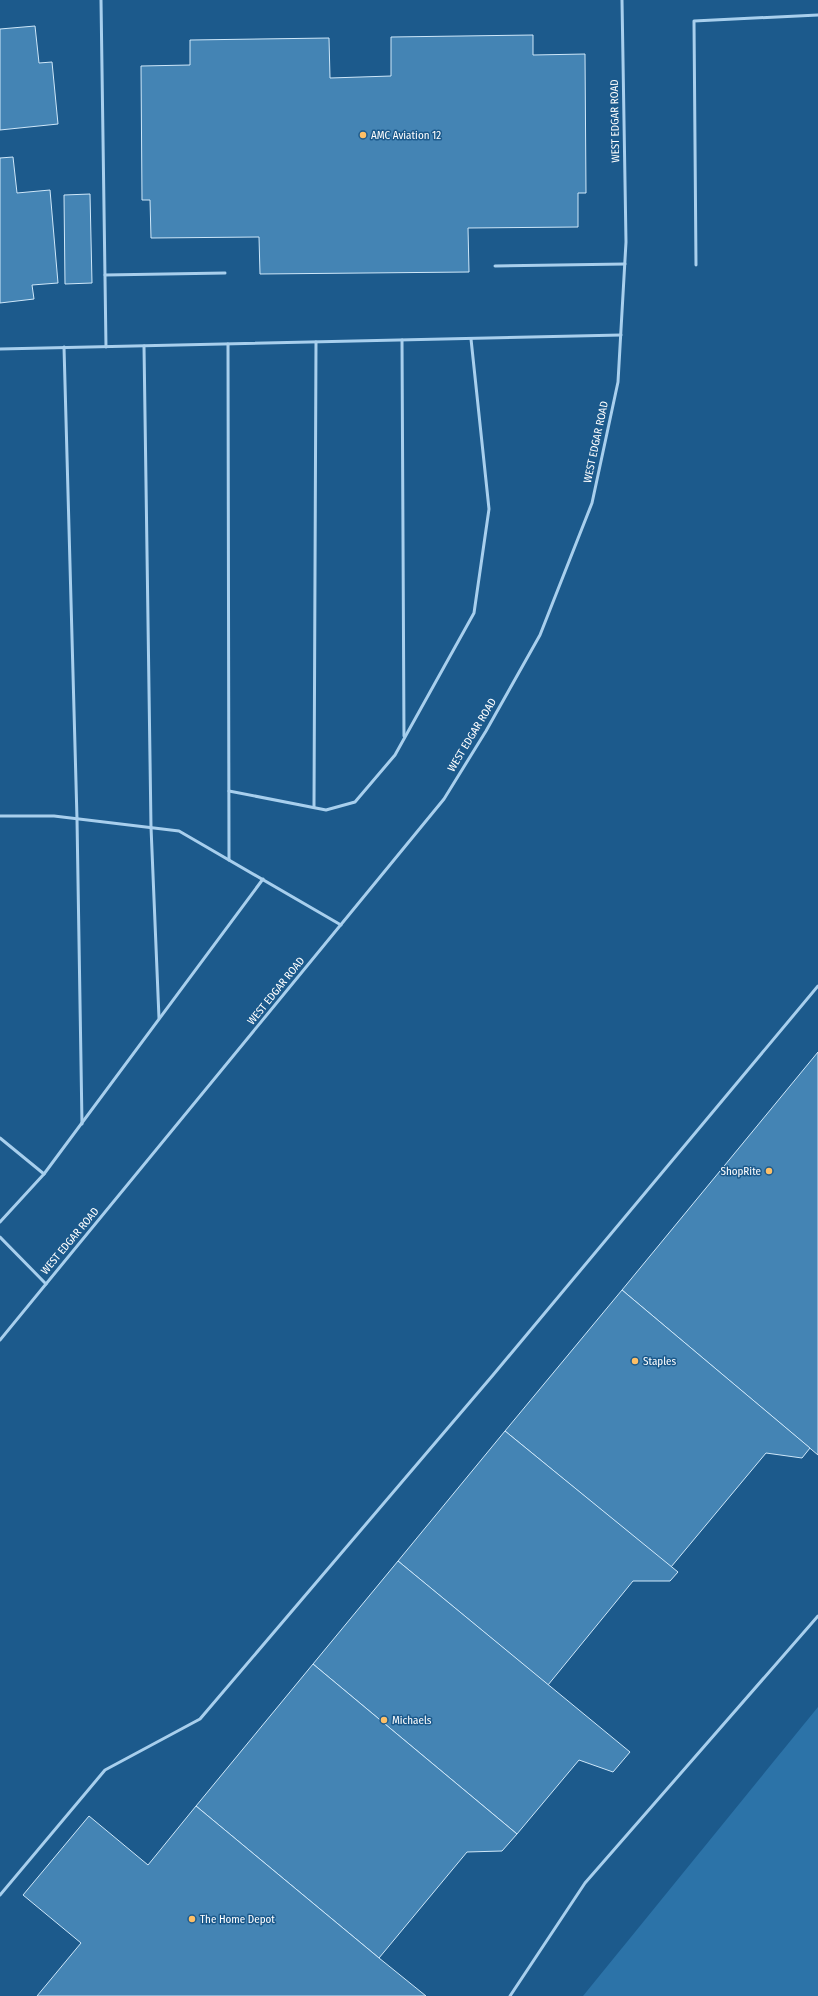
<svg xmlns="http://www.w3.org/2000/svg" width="818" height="1996" viewBox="0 0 818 1996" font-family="'Fira Sans Condensed',sans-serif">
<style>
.grass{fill:#2c73a8}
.building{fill:#4484b4;stroke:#cee7f9}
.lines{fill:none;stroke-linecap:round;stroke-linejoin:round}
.lane{stroke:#a8cfed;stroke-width:3}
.poi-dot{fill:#fdbf66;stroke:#1c5a8c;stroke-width:1.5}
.labels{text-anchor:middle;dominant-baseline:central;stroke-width:3;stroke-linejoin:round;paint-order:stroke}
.street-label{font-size:11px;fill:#fff;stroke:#1c5a8c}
.poi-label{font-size:11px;fill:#fff;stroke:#1c5a8c;text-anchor:start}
</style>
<rect width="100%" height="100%" fill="#1c5a8c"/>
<polygon class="grass" points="818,1707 818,1996 583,1996"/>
<g class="building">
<polygon points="35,26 39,63 52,62 58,124 0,130 0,29"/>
<polygon points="533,35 533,55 585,54 586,193 578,193 578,227 468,228 469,272 260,274 259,237 151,238 150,200 142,200 141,66 190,65 190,40 329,38 330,78 391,76 391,37"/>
<polygon points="13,157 17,193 50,190 58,283 32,285 34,299 0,303 0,158"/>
<polygon points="90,194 92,283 65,284 64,195"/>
<polygon points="818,1052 818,1455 622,1290"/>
<polygon points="622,1290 810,1448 802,1458 766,1453 671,1567 505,1431"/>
<polygon points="505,1431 678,1572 670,1581 633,1581 548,1685 398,1561"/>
<polygon points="398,1561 630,1752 613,1772 579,1760 517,1834 313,1664"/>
<polygon points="313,1664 517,1834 502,1851 467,1852 379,1958 196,1806"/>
<polygon points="196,1806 379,1958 426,1996 37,1996 81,1943 23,1895 89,1816 148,1865"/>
</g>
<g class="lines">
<g class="lane">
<polyline points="101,0 106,347"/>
<polyline points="696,265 694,21 818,15"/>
<polyline points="495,266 625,264"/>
<polyline points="105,275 225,273"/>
<polyline points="402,340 404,736"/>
<polyline points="228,344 229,860"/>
<polyline points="144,346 151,827 159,1018"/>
<polyline points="64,347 77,819 82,1124"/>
<polyline points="0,349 621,335"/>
<polyline points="229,791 326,810 355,802 395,755 474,613 489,509 471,339"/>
<polyline points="314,807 316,342"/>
<polyline points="0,816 54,816 179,831 341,925"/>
<polyline points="0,1138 44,1174 263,879"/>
<polyline points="0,1222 44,1174"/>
<polyline points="0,1237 46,1284"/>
<polyline points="0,1340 444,799 486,731 540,635 592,503 618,382 626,242 622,0"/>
<polyline points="0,1895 105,1770 200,1719 493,1375 818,986"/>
<polyline points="510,1996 585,1883 818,1616"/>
</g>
</g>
<g class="poi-dot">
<circle cx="363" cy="135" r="4"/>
<circle cx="769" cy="1171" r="4"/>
<circle cx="635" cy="1361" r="4"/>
<circle cx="384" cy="1720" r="4"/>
<circle cx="192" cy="1919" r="4"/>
</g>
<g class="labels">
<g class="street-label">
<text transform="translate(615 121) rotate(-91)">WEST EDGAR ROAD</text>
<text transform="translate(596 442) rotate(-78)">WEST EDGAR ROAD</text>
<text transform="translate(472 735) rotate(-59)">WEST EDGAR ROAD</text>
<text transform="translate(276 991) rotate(-51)">WEST EDGAR ROAD</text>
<text transform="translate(70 1241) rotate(-50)">WEST EDGAR ROAD</text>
</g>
<g class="poi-label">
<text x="371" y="135">AMC Aviation 12</text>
<text x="761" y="1171" text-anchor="end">ShopRite</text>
<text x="643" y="1361">Staples</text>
<text x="392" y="1720">Michaels</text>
<text x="200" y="1919">The Home Depot</text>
</g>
</g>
</svg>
